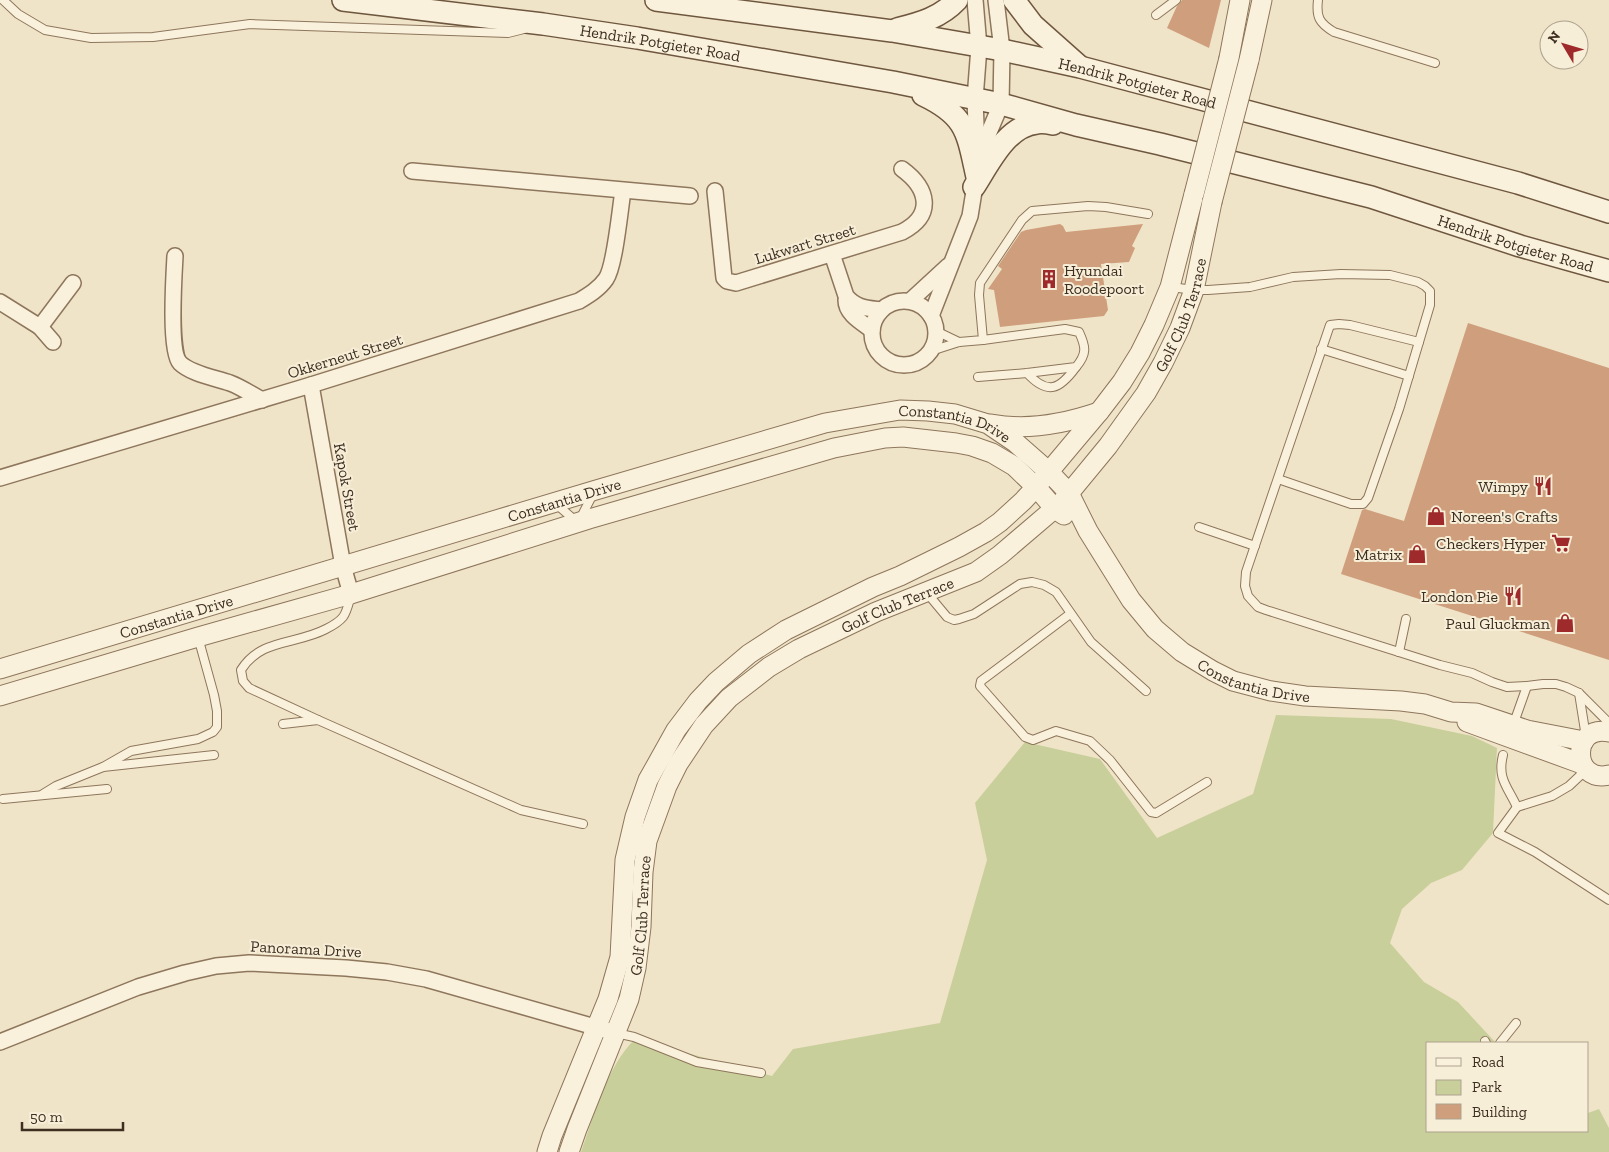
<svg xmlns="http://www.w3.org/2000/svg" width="1609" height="1152" viewBox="0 0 1609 1152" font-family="'Zilla Slab',serif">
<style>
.green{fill:#c9cf9b}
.building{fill:#cf9f7d}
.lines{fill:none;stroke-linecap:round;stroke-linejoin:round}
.service-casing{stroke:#8d765c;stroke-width:10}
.minor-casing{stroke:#8d765c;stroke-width:18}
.tertiary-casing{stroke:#8d765c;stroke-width:21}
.secondary-casing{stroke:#6f573f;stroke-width:24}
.service{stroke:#faf1dc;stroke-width:8}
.minor{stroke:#faf1dc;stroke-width:15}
.tertiary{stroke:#faf1dc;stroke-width:19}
.secondary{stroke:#faf1dc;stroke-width:21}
.tertiary-bridge-casing{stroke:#8d765c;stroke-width:21;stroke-linecap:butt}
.tertiary-bridge{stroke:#faf1dc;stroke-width:19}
.labels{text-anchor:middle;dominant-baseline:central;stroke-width:4;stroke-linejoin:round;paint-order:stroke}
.street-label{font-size:16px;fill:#3d2e20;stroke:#f7eed8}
.poi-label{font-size:16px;fill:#3d2e20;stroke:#f7eed8;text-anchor:end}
</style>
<rect width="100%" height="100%" fill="#f0e4c8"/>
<path class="green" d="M 1276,715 L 1391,719 L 1472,736 L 1497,748 L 1493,833 L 1462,870 L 1431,883 L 1402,909 L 1390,943 L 1424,982 L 1458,1002 L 1496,1043 L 1428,1043 L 1428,1131 L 1588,1131 L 1588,1113 L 1599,1109 L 1609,1128 L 1609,1152 L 581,1152 C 595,1113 606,1068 635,1039 L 772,1076 L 793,1049 L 940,1023 L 987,860 L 975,803 L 1025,742 L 1100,759 L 1157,838 L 1253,794 Z"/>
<g class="building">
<polygon points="1182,0 1221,0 1209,48 1167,28 1177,6"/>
<polygon points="1060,224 1063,226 1066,232 1143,224 1132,246 1135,248 1129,262 1101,264 1108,310 1104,316 1000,327 994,290 988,289 1002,269 998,266 1021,232 1026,230"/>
<polygon points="1468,323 1609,368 1609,660 1341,574 1362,510 1365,509 1404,521"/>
</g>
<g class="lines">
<g class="service-casing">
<g id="service">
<polyline points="3,0 18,14 45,30 91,38 153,37 250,24 508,33 524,29"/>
<path d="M 1318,0 C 1316,17 1319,23 1334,32 L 1435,63"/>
<polyline points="1156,15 1176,0"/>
<polyline points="1171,287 1194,290 1208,290 1250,287 1293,277 1341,274 1390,275 1418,282 1425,286 1430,291 1430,305 1399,409 1368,498 1363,504 1351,504 1278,479"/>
<polyline points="936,331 959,342"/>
<polyline points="1419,342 1350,325 1339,324 1330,325 1246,572 1245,586 1248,596 1258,607 1266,610 1440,665 1472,673 1492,682 1507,687 1527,686 1543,684 1556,684 1566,687 1579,693 1609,723"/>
<polyline points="1321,349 1409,376"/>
<polyline points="931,351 959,342 983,340 979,295 980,283 1022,220 1032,211 1088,206 1106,207 1148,214"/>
<path d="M 1027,373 C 1048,396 1060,389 1076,367"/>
<path d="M 978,377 L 1027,373 L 1076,367 C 1087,354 1086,347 1079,332 L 1065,329 L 983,340"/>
<polyline points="555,503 578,523 593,494"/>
<polyline points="1199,527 1255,546"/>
<polyline points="927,593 947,617 954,620 959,619 974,614 1020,584 1032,582 1044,585 1056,592 1091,642 1146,691"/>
<polyline points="1070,614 981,681 980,686 1025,737 1033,740 1056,731 1090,741 1110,760 1151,812 1156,813 1207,782"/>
<polyline points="1399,652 1406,619"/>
<polyline points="1579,693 1586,737"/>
<polyline points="1516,717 1527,686"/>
<path d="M 318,720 L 249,688 L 243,681 L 241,670 C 261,638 296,645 326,629 C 332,626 339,622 343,617 C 347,612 349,602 351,595"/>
<polyline points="283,724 318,720 521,810 583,824"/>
<path d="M 1503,755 C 1497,779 1508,787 1517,807 L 1552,796 L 1569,786 L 1586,770"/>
<polyline points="103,767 131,751 198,739 213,732 217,727 217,711 214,695 198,637"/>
<polyline points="43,794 56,786 103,767 214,755"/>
<polyline points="3,799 107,789"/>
<polyline points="1517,807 1498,833 1535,852 1609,900"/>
<polyline points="616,1033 634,1037 697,1062 761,1073"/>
<polyline points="1485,1041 1486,1043"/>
<polyline points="1500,1043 1516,1023"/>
</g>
</g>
<g class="minor-casing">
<g id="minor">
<polyline points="975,0 979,47 975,99 977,151"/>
<polyline points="979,156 1001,104 1002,50 996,0"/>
<polyline points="412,171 690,196"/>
<path d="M 715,191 L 724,278 L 727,281 L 736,283 L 902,232 C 935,215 928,188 902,169"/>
<path d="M 832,254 L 846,296 C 856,308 866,308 881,310"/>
<path d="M 175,256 C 174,274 169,352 180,363 C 191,374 216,378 230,383 C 241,387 251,394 262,400"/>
<path d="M 846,300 C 846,314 861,322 872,330"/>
<circle cx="904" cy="333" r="32"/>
<polyline points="910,301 948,266"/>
<polyline points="0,302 40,327 73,283"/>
<polyline points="931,316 970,216 976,179"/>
<polyline points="40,327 53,342"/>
<polyline points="311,385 343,566 351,594"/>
<path d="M 0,478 L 311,385 L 579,301 C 589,295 599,289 606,279 C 615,266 620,209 623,191"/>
<polyline points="0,1042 138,987 185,973 216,966 249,963 346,968 387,972 426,979 616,1033"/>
</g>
</g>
<g class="tertiary-casing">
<g id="tertiary">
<polyline points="1229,58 1240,0"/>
<polyline points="1249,60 1262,0"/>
<path d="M 991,424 C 1028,431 1064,424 1099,412"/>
<path id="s1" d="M 0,669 L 596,490 L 825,423 L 900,410 L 928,411 L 955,414 L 988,424 L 1016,443 L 1049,472 L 1069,493 L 1088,531 L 1131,600 L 1155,629 L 1182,652 L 1213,671 L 1233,681 L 1271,691 L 1305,696 L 1401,701 L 1425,704 L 1451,712 L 1476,713 L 1527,730 L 1584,741"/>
<polyline points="0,696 198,637 351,594 589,519 834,448 885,438 903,437 956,443 972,446 992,453 1014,466 1036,487 1055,509 1064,515"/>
<polyline points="1467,722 1582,764"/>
<path d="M 1609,732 C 1570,724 1572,784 1609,775"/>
<polyline points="547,1152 552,1136 608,999 620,957 625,860 635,817 648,780 676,730 698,701 716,682 749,654 786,630 873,587 900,576 959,547 986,532 1000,522 1023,501 1036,487 1099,412 1122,382 1140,353 1154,325 1170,287 1194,194"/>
<path id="s2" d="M 569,1152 L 577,1129 L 629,999 L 636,968 L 641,927 L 643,872 L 647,841 L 667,786 L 678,764 L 704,725 L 729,698 L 769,667 L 799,649 L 876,612 L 976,572 L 1000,555 L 1061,503 L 1108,446 L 1146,393 L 1163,363 L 1180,328 L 1194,290 L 1212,202"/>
</g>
</g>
<g class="secondary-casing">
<g id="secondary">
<path id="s3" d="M 343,0 L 543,24 L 637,38 L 893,82 L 1001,104 L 1076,125 L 1160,144 L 1371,197 L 1520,246 L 1609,271"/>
<path id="s4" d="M 656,0 L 892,31 L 1002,50 L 1080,67 L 1518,183 L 1609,212"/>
<polyline points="1014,0 1033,25 1078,65"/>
<path d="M 897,29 C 920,23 940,18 957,0"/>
<path d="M 923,95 C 967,116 967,132 977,177"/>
<path d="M 974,187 C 989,164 1006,126 1037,123 C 1042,122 1048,123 1053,124"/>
</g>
</g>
<use href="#service" class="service"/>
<use href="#minor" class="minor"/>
<use href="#tertiary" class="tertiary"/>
<use href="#secondary" class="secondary"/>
<g class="tertiary-bridge-casing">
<g id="tertiary-bridge">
<polyline points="1194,194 1229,58"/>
<polyline points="1212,202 1249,60"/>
</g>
</g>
<use href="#tertiary-bridge" class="tertiary-bridge"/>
</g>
<defs>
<g id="building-bare" transform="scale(1.5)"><path d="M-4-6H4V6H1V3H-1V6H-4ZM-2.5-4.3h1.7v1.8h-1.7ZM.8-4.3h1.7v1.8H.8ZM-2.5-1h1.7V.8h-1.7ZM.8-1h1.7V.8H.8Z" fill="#9e2a2b" stroke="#f7eed8" stroke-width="2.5" paint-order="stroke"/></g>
<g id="restaurant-bare" transform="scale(1.5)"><path d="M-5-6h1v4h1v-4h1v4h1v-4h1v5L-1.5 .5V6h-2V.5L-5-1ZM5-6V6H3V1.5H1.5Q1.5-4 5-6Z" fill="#9e2a2b" stroke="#f7eed8" stroke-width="2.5" paint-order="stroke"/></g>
<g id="shop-bare" transform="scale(1.5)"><path d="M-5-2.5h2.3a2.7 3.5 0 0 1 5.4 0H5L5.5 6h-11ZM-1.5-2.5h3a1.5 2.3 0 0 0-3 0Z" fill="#9e2a2b" stroke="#f7eed8" stroke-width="2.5" paint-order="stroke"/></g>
<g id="supermarket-bare" transform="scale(1.5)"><path d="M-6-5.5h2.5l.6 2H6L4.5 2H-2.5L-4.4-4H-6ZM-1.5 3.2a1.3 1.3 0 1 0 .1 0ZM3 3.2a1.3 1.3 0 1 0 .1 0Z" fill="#9e2a2b" stroke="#f7eed8" stroke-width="2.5" paint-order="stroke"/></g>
</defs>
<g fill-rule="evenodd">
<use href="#building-bare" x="1049" y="279"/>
<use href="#restaurant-bare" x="1543" y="486"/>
<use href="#shop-bare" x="1436" y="516"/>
<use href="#supermarket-bare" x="1561" y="543"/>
<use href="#shop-bare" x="1417" y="554"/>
<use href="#restaurant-bare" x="1513" y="596"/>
<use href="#shop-bare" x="1565" y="623"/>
</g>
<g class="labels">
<g class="street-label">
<text stroke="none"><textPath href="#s3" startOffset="320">Hendrik Potgieter Road</textPath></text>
<text stroke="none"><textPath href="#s4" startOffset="489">Hendrik Potgieter Road</textPath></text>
<text stroke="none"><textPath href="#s3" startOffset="1200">Hendrik Potgieter Road</textPath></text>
<text transform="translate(805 244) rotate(-17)">Lukwart Street</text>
<text stroke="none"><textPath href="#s2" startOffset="1104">Golf Club Terrace</textPath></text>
<text transform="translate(345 356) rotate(-17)">Okkerneut Street</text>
<text stroke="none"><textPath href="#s1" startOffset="994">Constantia Drive</textPath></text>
<text transform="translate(347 487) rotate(80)">Kapok Street</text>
<text stroke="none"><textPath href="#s1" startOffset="589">Constantia Drive</textPath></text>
<text stroke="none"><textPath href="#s2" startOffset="684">Golf Club Terrace</textPath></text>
<text stroke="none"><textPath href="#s1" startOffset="184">Constantia Drive</textPath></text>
<text stroke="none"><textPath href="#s1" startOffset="1409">Constantia Drive</textPath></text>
<text stroke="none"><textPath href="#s2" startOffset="249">Golf Club Terrace</textPath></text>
<text transform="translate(306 949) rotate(3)">Panorama Drive</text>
</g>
<g class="poi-label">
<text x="1064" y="270" text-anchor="start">Hyundai<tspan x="1064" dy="18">Roodepoort</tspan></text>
<text x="1528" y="486">Wimpy</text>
<text x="1451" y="516" text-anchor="start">Noreen's Crafts</text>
<text x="1546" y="543">Checkers Hyper</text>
<text x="1402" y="554">Matrix</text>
<text x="1498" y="596">London Pie</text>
<text x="1550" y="623">Paul Gluckman</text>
</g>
</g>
<rect x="1426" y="1042" width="162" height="90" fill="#f7eed8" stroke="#ada18e"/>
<rect x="1436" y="1058" width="25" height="8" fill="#faf1dc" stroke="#ada18e"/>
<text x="1472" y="1067" font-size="15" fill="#3d2e20">Road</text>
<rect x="1436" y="1080" width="25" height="15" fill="#c9cf9b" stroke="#ada18e"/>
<text x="1472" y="1092" font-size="15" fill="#3d2e20">Park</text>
<rect x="1436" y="1104" width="25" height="15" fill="#cf9f7d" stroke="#ada18e"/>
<text x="1472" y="1117" font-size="15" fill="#3d2e20">Building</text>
<g transform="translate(1564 45) rotate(308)"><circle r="24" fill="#f7eed8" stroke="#ada18e"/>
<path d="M0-4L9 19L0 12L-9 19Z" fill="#9e2a2b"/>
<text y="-8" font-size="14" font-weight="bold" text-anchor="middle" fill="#3d2e20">N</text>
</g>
<path d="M22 1122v8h101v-8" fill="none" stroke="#3d2e20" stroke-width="2.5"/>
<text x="30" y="1122" font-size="15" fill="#3d2e20" stroke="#f7eed8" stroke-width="4" paint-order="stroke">50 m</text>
</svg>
